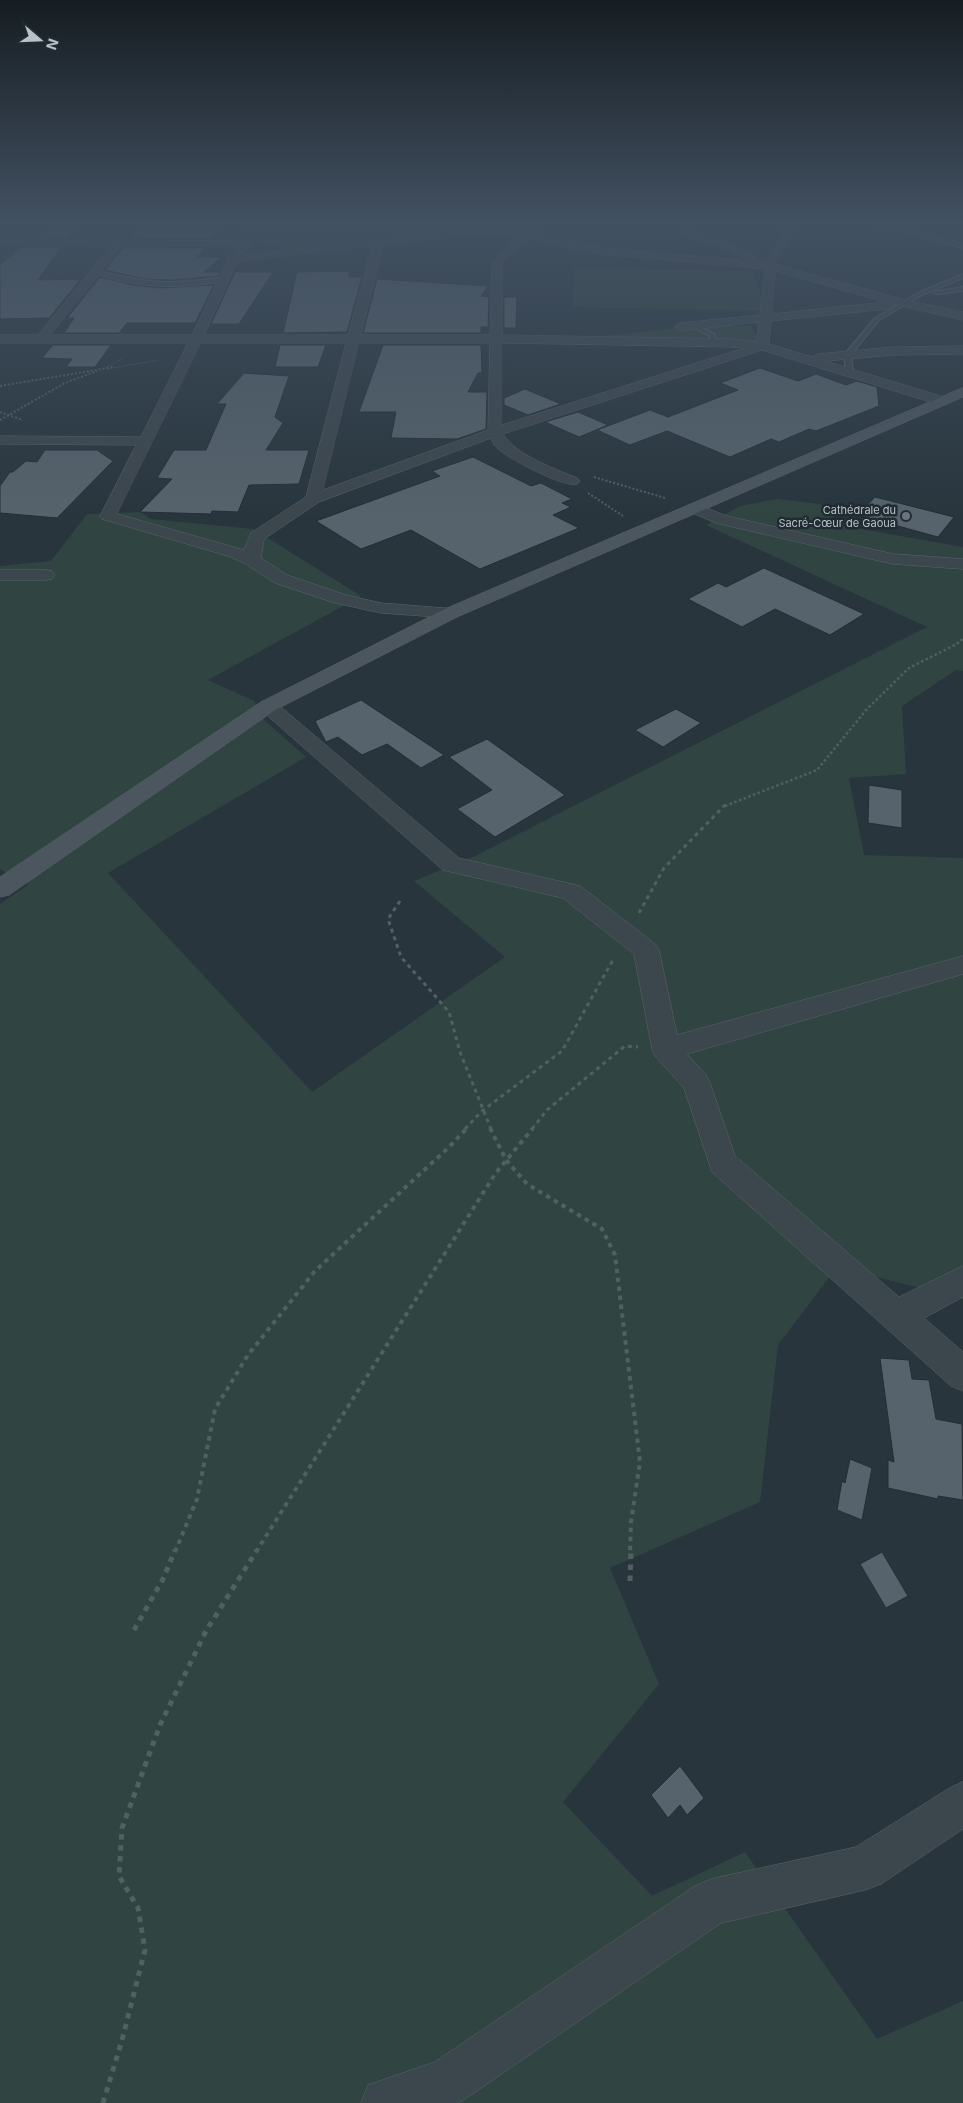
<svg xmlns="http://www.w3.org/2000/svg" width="963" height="2103" viewBox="0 0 963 2103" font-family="Inter,sans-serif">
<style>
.green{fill:#304541}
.building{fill:#56636c;stroke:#232d34}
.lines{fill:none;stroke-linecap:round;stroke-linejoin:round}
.lane-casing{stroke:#5a646b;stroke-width:2}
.street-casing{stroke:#5a646b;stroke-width:1}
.secondary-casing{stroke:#5a646b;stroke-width:1}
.path-far5{stroke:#4f6160;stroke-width:1;stroke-dasharray:1 1;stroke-linecap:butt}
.path-far4{stroke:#4f6160;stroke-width:2;stroke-dasharray:2 2;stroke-linecap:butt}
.path-far3{stroke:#4f6160;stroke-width:2.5;stroke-dasharray:2.5 2.5;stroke-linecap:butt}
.path-far2{stroke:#4f6160;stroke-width:3;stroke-dasharray:4 4;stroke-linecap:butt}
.path-far1{stroke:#4f6160;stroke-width:4;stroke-dasharray:4.5 4.5;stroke-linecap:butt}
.path{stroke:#4f6160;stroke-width:5;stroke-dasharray:5.5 5.5;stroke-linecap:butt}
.lane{fill:#3c464d;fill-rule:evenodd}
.street{fill:#3c464d;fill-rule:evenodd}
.secondary{fill:#4b565f;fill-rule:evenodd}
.worship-dot{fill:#6b7280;stroke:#212b32;stroke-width:2}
.labels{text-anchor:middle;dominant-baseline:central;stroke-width:5;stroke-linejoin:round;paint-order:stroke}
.far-poi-label{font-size:11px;fill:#b8c1c8;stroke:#212b32;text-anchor:end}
</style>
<rect width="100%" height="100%" fill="#28353d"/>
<g class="green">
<path d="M 240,223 L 333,223 L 335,226 L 349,227 L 357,223 L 499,223 L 294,247 C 260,247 263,246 240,223 Z"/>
<polygon points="574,268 753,271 766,311 574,307"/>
<polygon points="701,326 751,326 762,346 564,340"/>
<polygon points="777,499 820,504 844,526 963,547 963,671 956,670 902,706 906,774 849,778 864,855 963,858 963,1299 837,1267 778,1345 760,1502 610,1568 659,1684 563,1802 652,1896 745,1852 877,2039 963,2001 963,2103 0,2103 0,904 28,885 0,869 0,566 51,561 87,514 141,512 150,519 253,529 361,596 208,680 254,701 264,720 306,757 108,873 312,1092 505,957 414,881 475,856 927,627 706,525 740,506"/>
</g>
<g class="building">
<polygon points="60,223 79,223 68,238 37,237"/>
<polygon points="196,223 220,223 210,239 131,238 139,230 174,230 178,224"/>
<polygon points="22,247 61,247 38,280 81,279 49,318 0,319 0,264"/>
<polygon points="123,248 204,248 198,257 222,257 204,272 220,272 218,276 174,280 145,279 105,270"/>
<polygon points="349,271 349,277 362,277 347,332 283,333 297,272"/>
<polygon points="235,272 273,272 239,324 211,324"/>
<polygon points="100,277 133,285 160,288 214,285 195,323 127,323 119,333 64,333 74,318 67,318"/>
<polygon points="377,279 488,286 481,296 489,297 488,327 481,327 481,333 363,333"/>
<polygon points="504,297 517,297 516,328 504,328"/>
<polygon points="53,345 111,345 95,367 66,367 72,359 42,358"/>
<polygon points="280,345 326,345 318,367 275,367"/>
<polygon points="383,345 481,345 482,373 478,373 468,392 487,392 486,429 457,439 391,438 396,412 359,412"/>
<polygon points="760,368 798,381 816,374 846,385 857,381 877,387 879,406 816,431 809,429 779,442 771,439 730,457 667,431 630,445 597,430 650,410 668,417 738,390 720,383"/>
<polygon points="244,373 289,376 275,417 283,423 266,450 309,450 299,484 249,485 238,512 212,511 211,514 140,512 172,479 157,478 174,450 206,450 226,404 217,404"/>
<polygon points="525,389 561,404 528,415 504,405 504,398"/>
<polygon points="578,412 608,425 579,437 545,422"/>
<polygon points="45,450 97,450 113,461 57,518 0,513 0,486 10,472 13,472 26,461 37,462"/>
<polygon points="473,457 531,486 541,483 572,499 562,503 571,507 553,515 579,528 480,569 411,530 361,549 316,521 440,476 432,471"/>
<polygon points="875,497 954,517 938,537 858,515"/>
<polygon points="764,568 864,614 830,635 775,609 742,627 688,599 718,583 726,587"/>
<polygon points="361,700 444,755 421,768 387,744 362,755 338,737 326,742 315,721"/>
<polygon points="676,709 701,723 663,747 635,730"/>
<polygon points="487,739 565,795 495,837 457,809 492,790 449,757"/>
<polygon points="869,785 902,790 902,828 868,823"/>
<polygon points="880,1358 909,1360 912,1379 929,1380 936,1419 962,1424 963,1500 938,1496 938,1499 888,1488 888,1460 894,1462"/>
<polygon points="850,1459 872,1468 862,1520 837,1510 842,1481 845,1483"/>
<polygon points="882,1552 908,1596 886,1608 860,1564"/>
<polygon points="680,1766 704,1798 687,1815 680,1805 668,1818 651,1795"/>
</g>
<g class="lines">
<g class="lane-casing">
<g id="lane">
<polygon points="870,223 879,223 963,244 963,248"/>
<path d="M 96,270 C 147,284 172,285 224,277 L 227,279 C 220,283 209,283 201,284 C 163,289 130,285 94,273 Z"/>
<polygon points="963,274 963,278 922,295 879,320 851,355 853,372 846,374 844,355 875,318 918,293"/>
<polygon points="963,287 963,291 936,294 933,292"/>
<polygon points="693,325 697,325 714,334 718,343 714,343 709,336 693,327"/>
</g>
</g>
<g class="street-casing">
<g id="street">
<path d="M 533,223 L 541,223 L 542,225 L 535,233 L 601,248 L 752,261 L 720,246 L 682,235 L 681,233 L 686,230 L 728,242 L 756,256 L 757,258 L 752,261 L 766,262 L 788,223 L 798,223 L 775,264 L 905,300 L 963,312 L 963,320 L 893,304 L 892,307 L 888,309 L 771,321 L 769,344 L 812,357 L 818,354 L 893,347 L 963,346 L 963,354 L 893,355 L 825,361 L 947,398 L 949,401 L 947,404 L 937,404 L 762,350 L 503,434 C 515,455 556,469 577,478 L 580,481 L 577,484 C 564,488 509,459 497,448 C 494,446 493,442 491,438 L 319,502 L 264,539 L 261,558 L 287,575 L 346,595 L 381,603 L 457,609 L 460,613 L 457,617 L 451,618 L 381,613 L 335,603 L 275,583 L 246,564 L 228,556 L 102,519 L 100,516 L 136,445 L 0,444 L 0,436 L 141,437 L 188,343 L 0,343 L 0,335 L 38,335 L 111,246 L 0,245 L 0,239 L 250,241 L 251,243 L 242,255 L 492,226 L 525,231 ZM 492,232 L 519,236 L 492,262 L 490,335 L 361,335 L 383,245 ZM 529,238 L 601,254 L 765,269 L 760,315 L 680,323 L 674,327 L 680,331 L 759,322 L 756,342 L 734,339 L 502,335 L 502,263 ZM 122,246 L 238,246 L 228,259 L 192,335 L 51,335 ZM 372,246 L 348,335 L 204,335 L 237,262 ZM 776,271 L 885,302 L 772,314 ZM 201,343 L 346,343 L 306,497 L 251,533 L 244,550 L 117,514 ZM 359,343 L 490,343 L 488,430 L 323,490 ZM 502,343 L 734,347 L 744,348 L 502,425 Z"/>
<polygon points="696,504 727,516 893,554 963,559 963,569 893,564 716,523 690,512 688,509 690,506"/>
<polygon points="0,570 46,570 52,571 55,575 52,579 46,580 0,580"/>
<polygon points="268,700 275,702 459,858 580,886 655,944 659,950 677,1035 963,956 963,974 687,1054 706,1075 710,1083 735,1156 899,1297 963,1266 963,1297 924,1318 963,1352 963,1391 951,1386 712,1172 684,1088 656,1057 652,1049 634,954 563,898 443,870 261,710 258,706 261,702"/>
<polygon points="963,1782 963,1829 881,1884 865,1890 721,1923 465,2099 457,2103 361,2103 368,2085 435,2062 695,1886 711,1879 856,1847 948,1789"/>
</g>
</g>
<g class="secondary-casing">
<polygon id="secondary" points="963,388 963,397 457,617 275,710 9,895 0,897 0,877 261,702 445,609"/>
</g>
<g class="path-far5">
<polyline points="107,367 122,359"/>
<polyline points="107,369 159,360"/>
</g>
<g class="path-far4">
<polyline points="0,386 114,367"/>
<polyline points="0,412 23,420"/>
<polyline points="0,420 65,383 97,371"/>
<polyline points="594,477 665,498"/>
<polyline points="588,493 623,516"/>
</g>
<polyline class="path-far3" points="725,806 817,770 867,709 909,668 955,645 963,639"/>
<g class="path-far2">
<polyline points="400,901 388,919 401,957 449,1012 460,1052 491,1129"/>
<polyline points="639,913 664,868 724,806 728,804"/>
<polyline points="465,1129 482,1111 562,1051 614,958"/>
<polyline points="532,1129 547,1110 625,1046 638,1047"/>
</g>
<g class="path-far1">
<polyline points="490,1128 506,1160 527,1184 602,1229 615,1255 640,1462 631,1522 630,1552"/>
<polyline points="175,1552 197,1499 215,1409 248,1355 315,1271 447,1149 467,1128"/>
<polyline points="256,1552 495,1174 533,1128"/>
</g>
<g class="path">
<polyline points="630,1581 631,1550"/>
<polyline points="134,1630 163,1579 175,1550"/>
<polyline points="103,2103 122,2040 145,1950 138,1908 119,1876 122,1828 160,1725 206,1631 257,1550"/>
</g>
<use href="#lane" class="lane"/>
<use href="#street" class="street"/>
<use href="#secondary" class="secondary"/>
</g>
<linearGradient id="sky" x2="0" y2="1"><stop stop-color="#161d22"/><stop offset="0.43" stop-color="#425162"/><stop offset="1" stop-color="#425162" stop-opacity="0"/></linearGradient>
<rect width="963" height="517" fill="url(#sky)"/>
<circle class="worship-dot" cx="906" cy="516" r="5"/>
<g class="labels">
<g class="far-poi-label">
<text x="896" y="510">Cathédrale du<tspan x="896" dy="13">Sacré-Cœur de Gaoua</tspan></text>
</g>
</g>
<g transform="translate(40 40) rotate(109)" stroke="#212b32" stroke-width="4" paint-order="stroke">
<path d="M0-4L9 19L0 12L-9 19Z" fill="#b8c1c8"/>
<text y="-8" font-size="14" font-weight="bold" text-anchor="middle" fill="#b8c1c8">N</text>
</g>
</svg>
